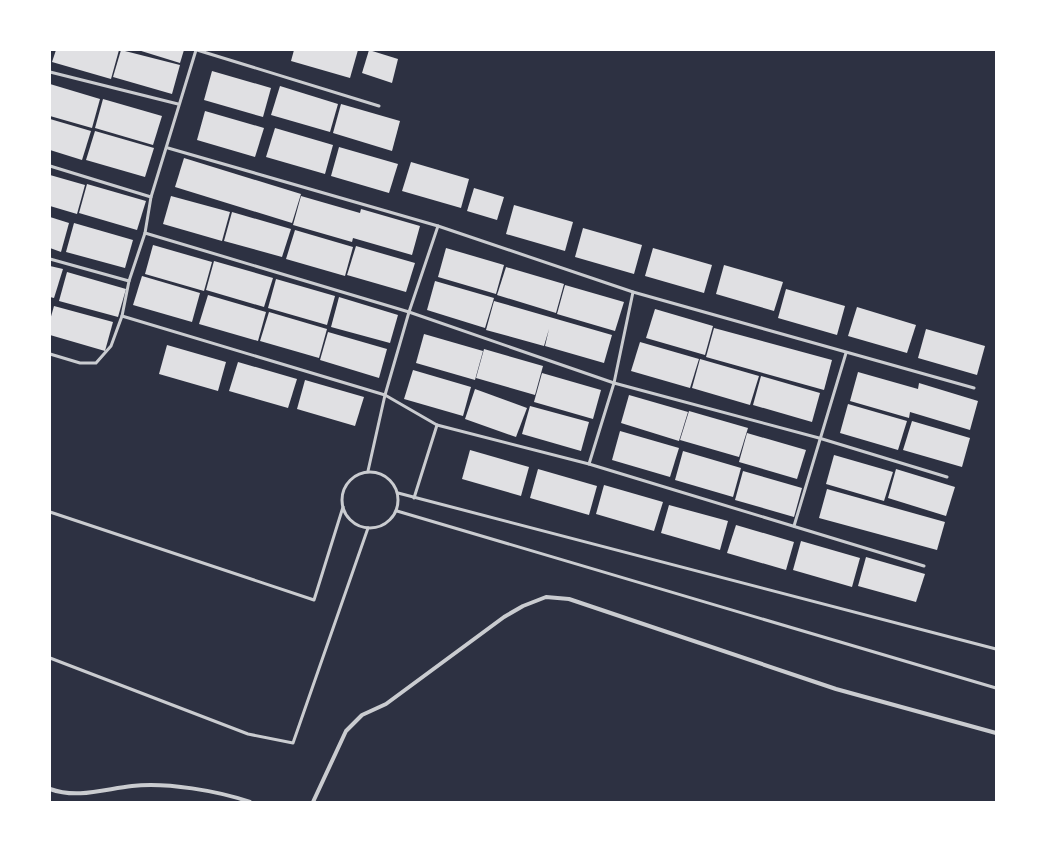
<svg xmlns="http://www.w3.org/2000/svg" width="1046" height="852" viewBox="0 0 1046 852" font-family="Signika,sans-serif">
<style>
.building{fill:#e0e0e3}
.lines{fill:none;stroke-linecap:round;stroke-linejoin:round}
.service{stroke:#caccd0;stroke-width:3}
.minor{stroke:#caccd0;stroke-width:4}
</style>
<rect width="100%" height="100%" fill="#2d3142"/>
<g class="building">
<polygon points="56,50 119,50 111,79 52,62"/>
<polygon points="121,50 180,65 172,94 113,77"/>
<polygon points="138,50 184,50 180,63"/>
<polygon points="294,50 358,50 350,78 291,61"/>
<polygon points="369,50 398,59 392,83 362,73"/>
<polygon points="212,71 271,88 263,117 204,100"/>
<polygon points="50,84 100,99 92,128 50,116"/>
<polygon points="280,86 338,104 330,132 271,115"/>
<polygon points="103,99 162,116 153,145 95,128"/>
<polygon points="341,104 400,121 392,151 333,133"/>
<polygon points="205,111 264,128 255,157 197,140"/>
<polygon points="50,119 91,131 82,160 50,150"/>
<polygon points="275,128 333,145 325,174 266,157"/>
<polygon points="95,131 154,148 145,177 86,160"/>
<polygon points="339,147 398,164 389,193 331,176"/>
<polygon points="184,158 301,194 292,223 175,187"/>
<polygon points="411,162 469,179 461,208 402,191"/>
<polygon points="50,175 85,185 77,214 50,206"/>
<polygon points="87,184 146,201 137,230 79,213"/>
<polygon points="474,188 504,197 497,220 467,211"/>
<polygon points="171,196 230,212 222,241 163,224"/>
<polygon points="301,196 360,213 361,209 420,226 412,255 353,238 352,242 293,225"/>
<polygon points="514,205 573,222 565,251 506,234"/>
<polygon points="232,212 291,229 282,257 224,241"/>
<polygon points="50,217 69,223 61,252 50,248"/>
<polygon points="74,223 133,240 125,268 66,252"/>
<polygon points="583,228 642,245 634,274 575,257"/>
<polygon points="295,230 353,247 345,276 286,259"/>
<polygon points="153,245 212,262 204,291 145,274"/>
<polygon points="356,246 415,263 406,292 347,275"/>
<polygon points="446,248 504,265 496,294 438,277"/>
<polygon points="653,248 712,265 704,293 645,276"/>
<polygon points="214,261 273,278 264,307 206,290"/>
<polygon points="724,265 783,282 774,311 716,294"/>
<polygon points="50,266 63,269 54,298 50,297"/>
<polygon points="506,267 564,284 556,313 497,295"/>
<polygon points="67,272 126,289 118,317 59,301"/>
<polygon points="142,276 200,293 192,322 133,305"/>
<polygon points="276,279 335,296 327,325 268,308"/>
<polygon points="435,281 494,298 485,328 427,310"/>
<polygon points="565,285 624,302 615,331 557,314"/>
<polygon points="786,289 845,306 837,335 778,318"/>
<polygon points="208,295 266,312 258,341 199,324"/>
<polygon points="339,297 398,315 390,343 331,327"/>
<polygon points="494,301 612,335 604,363 545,346 549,329 544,346 486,330"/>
<polygon points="54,306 113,322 105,351 50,335 50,320"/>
<polygon points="857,307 916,325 907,353 848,336"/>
<polygon points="655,309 713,326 705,355 646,338"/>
<polygon points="269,312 327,329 319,358 260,341"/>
<polygon points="714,328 832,360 824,390 706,357"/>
<polygon points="926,329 985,346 977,375 918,358"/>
<polygon points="328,332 387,349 379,378 320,360"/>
<polygon points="424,334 483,351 475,380 416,363"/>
<polygon points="640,342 699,359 690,388 631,371"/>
<polygon points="167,345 226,362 218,391 159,374"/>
<polygon points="484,349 543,366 535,395 476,378"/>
<polygon points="700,359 759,376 750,405 692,388"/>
<polygon points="238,362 297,379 288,408 229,391"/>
<polygon points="413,370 471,387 463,416 404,399"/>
<polygon points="858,372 918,389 919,383 978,401 970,430 910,412 909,418 850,401"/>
<polygon points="542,373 601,390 593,419 534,402"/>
<polygon points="761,376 820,393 812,422 753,405"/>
<polygon points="305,380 364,397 355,426 297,409"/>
<polygon points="475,389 527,408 516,437 465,419"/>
<polygon points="629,395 688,412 679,441 621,423"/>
<polygon points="848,404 907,421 898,450 840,433"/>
<polygon points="530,406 589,422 581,451 522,434"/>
<polygon points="689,411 748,428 739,457 680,440"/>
<polygon points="912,421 970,438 962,467 903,450"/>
<polygon points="620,431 679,448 670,477 612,460"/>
<polygon points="747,433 806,450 797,479 739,462"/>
<polygon points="470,450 529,467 521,496 462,479"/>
<polygon points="683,451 741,468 733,497 675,480"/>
<polygon points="834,455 893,472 884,501 826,484"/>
<polygon points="538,469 597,486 589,515 530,498"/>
<polygon points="896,469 955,487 946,516 888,498"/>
<polygon points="743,471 802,488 794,517 735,500"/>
<polygon points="604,485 663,502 654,531 596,514"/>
<polygon points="827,489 945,522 937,550 819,518"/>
<polygon points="669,505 728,521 720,550 661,533"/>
<polygon points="736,525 794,542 786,570 727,553"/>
<polygon points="801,541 860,558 852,587 793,570"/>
<polygon points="866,557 925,574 916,602 858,586"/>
</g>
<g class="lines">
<g class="service">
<polyline points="197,50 379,106"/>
<polyline points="50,72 178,104"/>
<polyline points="168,148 438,226 633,292 974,388"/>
<polyline points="50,166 151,197"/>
<polyline points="145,233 409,312 614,383 819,438 947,477"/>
<polyline points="50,259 129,281"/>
<polyline points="122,316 385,395 437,425 589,464 924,566"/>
<polyline points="50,354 80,363 96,363 111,346 122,316 129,281 145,233 151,197 196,50"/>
<polyline points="589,464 614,383 633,292"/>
<polyline points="368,471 385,395 409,312 438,226"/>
<circle cx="370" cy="500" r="28"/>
<polyline points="398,493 996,649"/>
<polyline points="414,498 437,425"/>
<polyline points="397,511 996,688"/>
<polyline points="50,512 314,600 343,507"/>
<polyline points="794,526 846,353"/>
<polyline points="50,658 248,734 293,743 368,528"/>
</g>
<g class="minor">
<path d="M 50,789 C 77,799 105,789 132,786 C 166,782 219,791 250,802"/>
<polyline points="313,802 346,731 362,715 386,704 504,617 523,606 546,597 569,599 836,689 996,733"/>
</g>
</g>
<rect width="1046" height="852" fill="none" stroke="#ffffff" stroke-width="102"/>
</svg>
